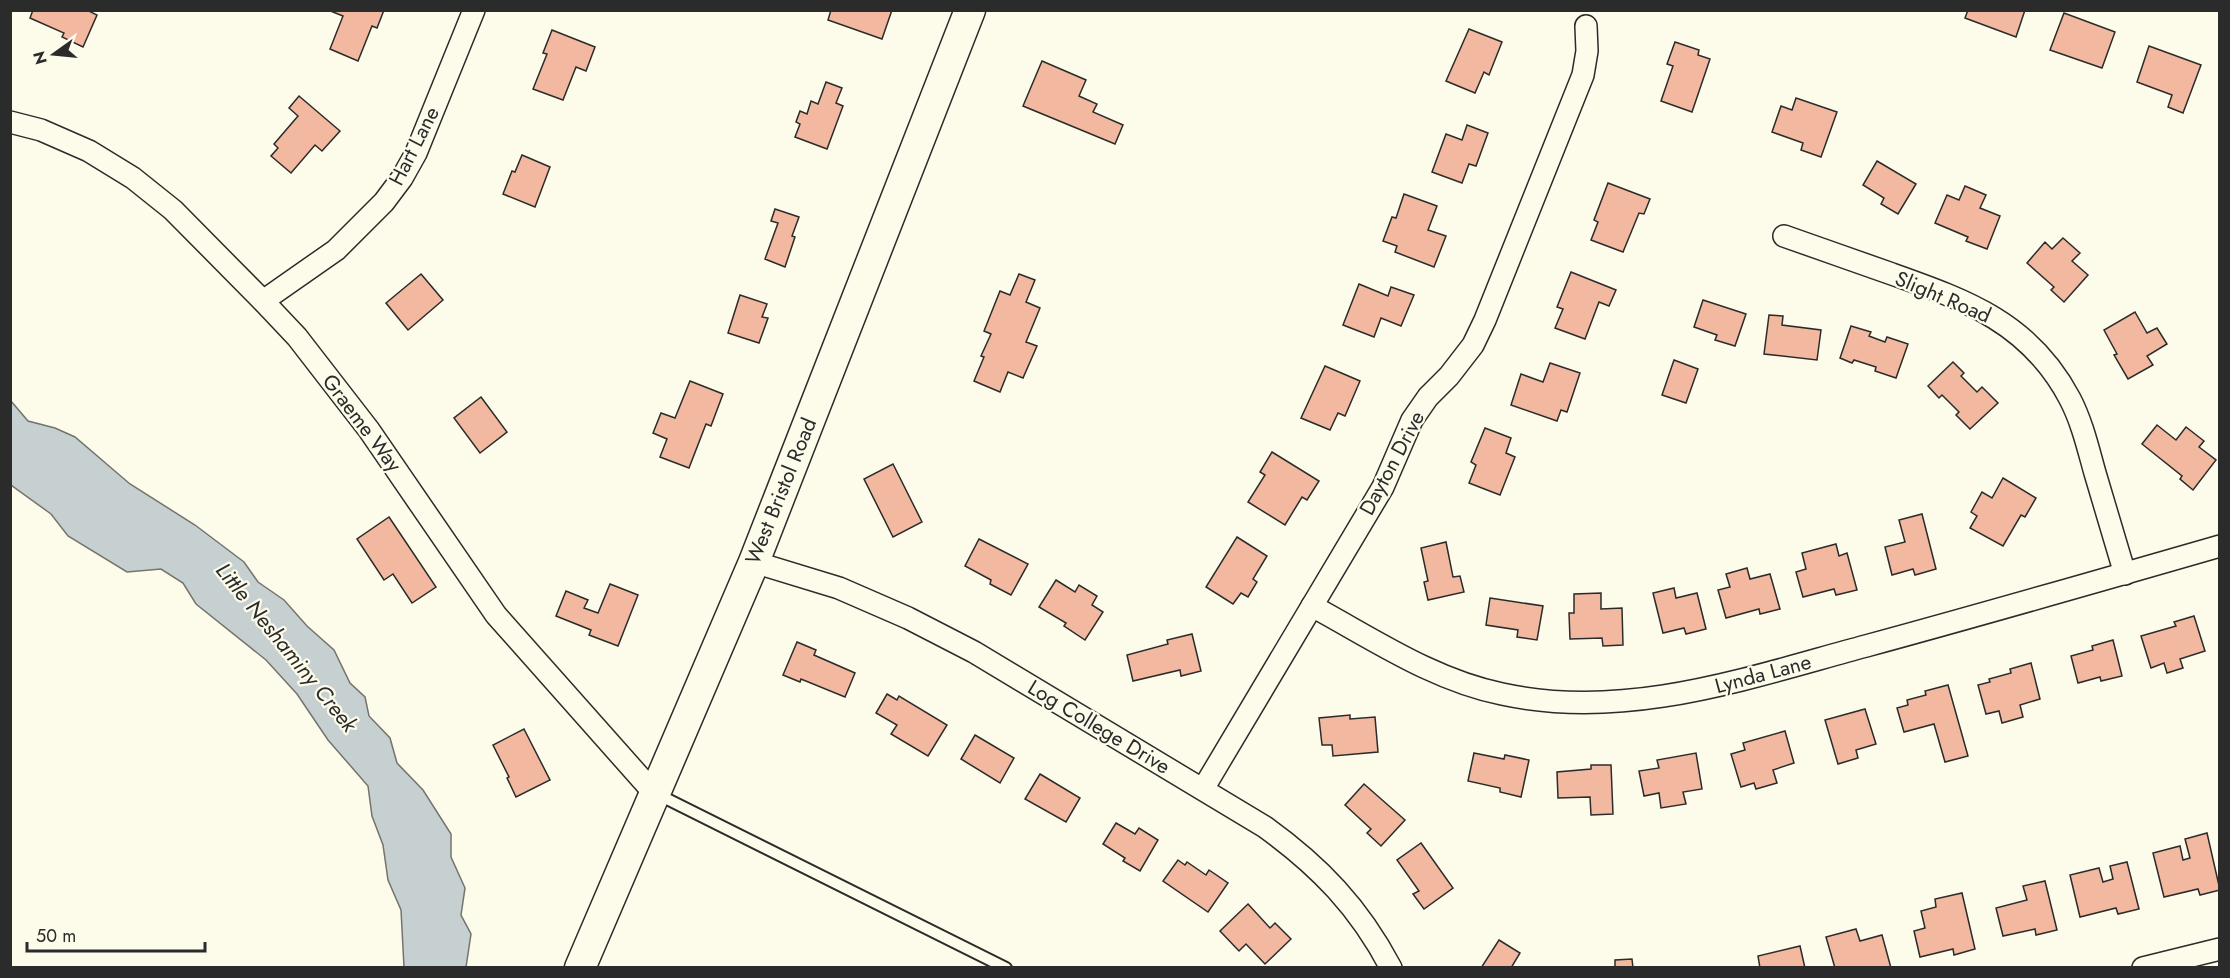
<svg xmlns="http://www.w3.org/2000/svg" width="2230" height="978" viewBox="0 0 2230 978" font-family="Jost,sans-serif">
<style>
.water{fill:#c7d0d0;stroke:#74746e;stroke-width:1.5}
.building{fill:#f2b8a0;stroke:#2b2b2b;stroke-width:1.5}
.lines{fill:none;stroke-linecap:round;stroke-linejoin:round}
.lane-casing{stroke:#2b2b2b;stroke-width:14}
.street-casing{stroke:#2b2b2b;stroke-width:24}
.secondary-casing{stroke:#2b2b2b;stroke-width:33}
.lane{stroke:#fdfbea;stroke-width:10}
.street{stroke:#fdfbea;stroke-width:21}
.secondary{stroke:#fdfbea;stroke-width:30}
.labels{text-anchor:middle;dominant-baseline:central;stroke-width:4.5;stroke-linejoin:round;paint-order:stroke}
.street-label{font-size:21px;fill:#2b2b2b;stroke:#fdfbea}
.water-label{font-size:22px;font-style:italic;fill:#2b2b2b;stroke:#fdfbea}
</style>
<rect width="100%" height="100%" fill="#fdfbea"/>
<polygon class="water" points="11,401 28,421 55,428 75,437 130,484 195,525 244,562 258,582 284,600 307,626 334,650 350,683 365,697 369,716 390,738 397,763 423,790 451,834 451,857 465,888 461,915 471,934 466,967 404,967 401,910 388,880 383,845 372,816 368,786 328,740 297,694 266,660 196,604 183,583 161,569 127,572 68,536 51,514 11,485"/>
<g class="building">
<polygon points="33,10 87,10 97,15 83,47 62,37 64,33 30,18"/>
<polygon points="328,10 384,10 377,28 372,26 358,61 330,49 343,16"/>
<polygon points="831,10 892,10 882,39 828,20"/>
<polygon points="1968,10 2025,10 2016,37 1965,18"/>
<polygon points="2064,13 2115,32 2102,68 2050,50"/>
<polygon points="1469,29 1502,42 1489,75 1484,72 1475,93 1446,81"/>
<polygon points="552,30 595,47 586,71 576,67 563,100 533,89 547,54 543,53"/>
<polygon points="1675,42 1699,50 1698,55 1710,59 1692,112 1661,101 1673,66 1667,64"/>
<polygon points="2149,46 2201,65 2183,113 2168,107 2172,95 2137,82"/>
<polygon points="1042,61 1086,80 1079,96 1097,104 1093,112 1123,125 1115,144 1023,106"/>
<polygon points="826,82 842,88 836,103 843,106 827,149 795,137 800,124 796,122 800,111 807,114 811,101 818,104"/>
<polygon points="299,96 340,131 322,151 315,145 291,173 271,156 278,148 274,144 298,116 289,108"/>
<polygon points="1796,98 1837,112 1821,157 1801,150 1803,143 1772,132 1781,106 1792,110"/>
<polygon points="1467,125 1488,133 1476,166 1469,164 1462,183 1432,172 1446,134 1462,140"/>
<polygon points="522,155 550,167 535,207 503,194 512,171 515,172"/>
<polygon points="1877,161 1916,184 1898,214 1881,204 1884,198 1863,185"/>
<polygon points="1608,183 1650,199 1644,214 1639,213 1623,252 1591,240 1598,222 1594,220"/>
<polygon points="1965,186 1986,195 1980,208 2000,216 1987,249 1966,241 1968,237 1935,223 1947,195 1959,200"/>
<polygon points="1404,194 1437,206 1428,230 1446,236 1434,267 1395,252 1397,246 1383,241 1392,217 1396,218"/>
<polygon points="775,209 799,217 792,236 795,237 785,267 765,259 778,223 771,221"/>
<polygon points="2063,238 2080,253 2072,261 2088,275 2064,302 2051,290 2054,287 2027,263 2045,242 2052,249"/>
<polygon points="1571,272 1616,290 1609,306 1599,302 1585,339 1555,328 1563,309 1557,307"/>
<polygon points="421,274 443,300 408,330 386,303"/>
<polygon points="1019,274 1035,280 1026,302 1040,308 1026,342 1037,346 1023,378 1008,372 1000,392 974,381 984,357 981,356 991,334 984,331 1000,291 1010,295"/>
<polygon points="1359,284 1388,296 1391,287 1414,295 1401,326 1381,318 1374,337 1343,325"/>
<polygon points="740,295 767,304 762,317 768,318 759,343 728,333"/>
<polygon points="1703,300 1746,314 1735,346 1715,340 1717,335 1694,327"/>
<polygon points="2135,312 2147,333 2157,328 2167,344 2147,356 2153,365 2128,379 2114,355 2117,354 2104,330"/>
<polygon points="1769,315 1783,316 1782,325 1821,330 1817,360 1764,354"/>
<polygon points="1851,326 1871,332 1869,336 1885,342 1887,337 1908,344 1896,378 1875,371 1876,367 1854,360 1852,363 1840,358"/>
<polygon points="1674,360 1698,369 1686,403 1662,395"/>
<polygon points="1953,362 1964,373 1961,376 1977,392 1982,387 1998,403 1970,429 1956,415 1959,412 1942,395 1939,398 1928,386"/>
<polygon points="1550,363 1580,373 1567,412 1561,410 1557,421 1511,405 1521,374 1543,382"/>
<polygon points="1325,366 1360,381 1345,416 1338,413 1330,430 1301,418"/>
<polygon points="690,381 723,394 711,426 706,424 689,468 660,457 667,439 653,433 661,413 675,418"/>
<polygon points="481,397 507,432 480,453 454,418"/>
<polygon points="2157,425 2176,440 2186,427 2204,441 2199,447 2216,460 2193,490 2180,479 2182,476 2142,444"/>
<polygon points="1485,428 1511,438 1506,453 1515,457 1500,495 1469,483 1476,465 1471,462"/>
<polygon points="1272,452 1319,481 1307,500 1302,497 1285,525 1248,502 1265,475 1260,472"/>
<polygon points="893,464 922,522 893,537 864,479"/>
<polygon points="2003,478 2036,498 2025,517 2021,515 2003,546 1970,528 1977,516 1971,512 1982,492 1992,498"/>
<polygon points="1922,514 1936,569 1915,575 1913,569 1892,575 1885,547 1905,542 1899,520"/>
<polygon points="389,517 436,587 412,603 393,574 384,580 357,539"/>
<polygon points="1237,537 1267,556 1253,579 1257,582 1248,597 1241,593 1233,604 1206,587"/>
<polygon points="979,539 1028,564 1011,595 990,584 991,580 965,566"/>
<polygon points="1446,542 1453,577 1460,576 1464,592 1428,600 1424,582 1428,581 1421,548"/>
<polygon points="1836,544 1839,556 1847,553 1857,590 1836,595 1834,589 1803,597 1796,572 1806,569 1802,553"/>
<polygon points="1747,568 1750,579 1770,574 1780,609 1760,614 1759,609 1726,618 1718,590 1730,587 1726,574"/>
<polygon points="1056,580 1075,592 1079,585 1097,596 1092,605 1103,612 1085,640 1064,626 1066,623 1039,607"/>
<polygon points="610,584 638,595 618,646 589,635 591,630 556,616 566,591 588,600 584,608 598,613"/>
<polygon points="1674,588 1676,598 1697,593 1706,629 1686,634 1684,628 1663,633 1653,593"/>
<polygon points="1601,593 1601,609 1622,608 1623,645 1603,646 1602,638 1570,639 1569,613 1574,613 1574,594"/>
<polygon points="1490,598 1543,606 1537,640 1517,637 1518,630 1486,625"/>
<polygon points="2194,616 2205,651 2180,659 2183,668 2167,673 2164,663 2151,668 2141,636 2176,626 2174,622"/>
<polygon points="1192,634 1201,671 1181,676 1180,670 1133,681 1127,655 1168,644 1167,640"/>
<polygon points="2113,640 2122,676 2101,681 2100,677 2078,683 2071,656 2093,650 2092,646"/>
<polygon points="797,642 816,650 814,655 855,673 845,697 801,679 800,682 783,675"/>
<polygon points="2031,663 2040,699 2020,705 2023,717 2002,723 1999,711 1986,714 1978,685 1990,682 1989,679 2011,673 2010,669"/>
<polygon points="1948,685 1968,756 1945,762 1934,724 1904,732 1897,708 1908,705 1907,700 1926,695 1925,691"/>
<polygon points="887,694 897,700 899,696 947,725 928,756 891,734 897,725 876,713"/>
<polygon points="1865,709 1876,744 1856,750 1858,758 1838,764 1825,720"/>
<polygon points="1350,715 1350,719 1375,717 1378,752 1333,756 1332,745 1322,745 1319,718"/>
<polygon points="524,729 550,780 516,797 507,778 509,777 493,745"/>
<polygon points="1785,731 1794,763 1773,770 1777,783 1756,789 1754,783 1741,787 1731,754 1745,750 1743,743"/>
<polygon points="975,735 1014,758 1000,783 961,759"/>
<polygon points="1474,753 1504,759 1505,755 1529,760 1521,797 1500,792 1500,788 1468,781"/>
<polygon points="1696,753 1702,789 1683,792 1686,804 1661,808 1659,793 1644,796 1639,771 1659,768 1657,760"/>
<polygon points="1591,765 1611,765 1613,814 1591,815 1590,797 1558,798 1557,772 1591,769"/>
<polygon points="1040,774 1080,798 1066,822 1025,799"/>
<polygon points="1364,784 1405,820 1381,846 1367,833 1371,829 1345,805"/>
<polygon points="1116,823 1135,834 1139,828 1158,840 1140,871 1123,861 1125,858 1103,844"/>
<polygon points="2207,833 2220,890 2200,895 2198,889 2164,897 2153,853 2180,846 2183,860 2190,858 2185,839"/>
<polygon points="1421,843 1453,888 1424,909 1413,894 1419,891 1397,860"/>
<polygon points="1178,860 1185,865 1187,862 1206,875 1209,870 1228,883 1208,912 1163,881"/>
<polygon points="2127,862 2139,909 2118,914 2116,908 2080,917 2070,875 2099,868 2103,882 2113,879 2110,866"/>
<polygon points="2045,881 2057,930 2036,935 2035,929 2003,936 1996,908 2027,900 2023,886"/>
<polygon points="1962,893 1975,949 1954,955 1953,949 1920,957 1914,931 1925,928 1921,911 1936,907 1935,899"/>
<polygon points="1248,904 1270,928 1275,923 1291,939 1265,964 1246,944 1239,951 1220,931"/>
<polygon points="1856,929 1860,941 1882,935 1891,968 1835,968 1826,937"/>
<polygon points="1499,940 1520,953 1511,968 1481,968"/>
<polygon points="1800,946 1805,968 1760,968 1758,956"/>
<polygon points="1632,959 1633,968 1615,968 1615,960"/>
</g>
<g class="lines">
<g class="lane-casing">
<polyline id="lane" points="657,794 1006,968"/>
</g>
<g class="street-casing">
<g id="street">
<polyline points="10,122 41,130 89,151 133,178 173,210 263,301 297,337 369,430 496,615 654,793"/>
<path d="M 1784,236 C 1820,249 1856,261 1892,274 C 1968,301 2030,323 2070,399 C 2082,422 2088,448 2095,473 C 2105,506 2115,540 2125,574"/>
<polyline points="263,301 336,250 384,202 402,178 416,153 474,10"/>
<path d="M 754,562 L 839,588 L 908,618 L 974,652 L 1265,827 C 1319,866 1359,907 1391,968"/>
<path d="M 1312,606 C 1373,639 1433,680 1502,694 C 1627,721 1747,678 1866,646 C 1984,614 2102,580 2220,546"/>
<polyline points="1203,789 1383,487 1412,420 1428,397 1449,376 1473,345 1485,320 1583,75 1587,51 1586,26"/>
<polyline points="2143,968 2220,949"/>
</g>
</g>
<g class="secondary-casing">
<polyline id="secondary" points="580,968 754,562 970,10"/>
</g>
<use href="#lane" class="lane"/>
<use href="#street" class="street"/>
<use href="#secondary" class="secondary"/>
</g>
<g class="labels">
<g class="street-label">
<text transform="translate(414 146) rotate(-63)">Hart Lane</text>
<text transform="translate(1943 297) rotate(23)">Slight Road</text>
<text transform="translate(362 423) rotate(53)">Graeme Way</text>
<text transform="translate(1392 463) rotate(-62)">Dayton Drive</text>
<text transform="translate(781 491) rotate(-68)">West Bristol Road</text>
<text transform="translate(1763 674) rotate(-15)">Lynda Lane</text>
<text transform="translate(1099 727) rotate(31)">Log College Drive</text>
</g>
<g class="water-label">
<text transform="translate(287 647) rotate(51)">Little Neshaminy Creek</text>
</g>
</g>
<rect width="2230" height="978" fill="none" stroke="#2b2b2b" stroke-width="24"/>
<g transform="translate(54 54) rotate(255)" stroke="#fdfbea" stroke-width="4.5" paint-order="stroke">
<path d="M0-4.5L10 22L0 15L-10 22Z" fill="#2b2b2b"/>
<text y="-9" font-size="16" font-weight="bold" text-anchor="middle" fill="#2b2b2b">N</text>
</g>
<path d="M27 942v9h178v-9" fill="none" stroke="#2b2b2b" stroke-width="3"/>
<text x="36" y="942" font-size="18" fill="#2b2b2b" stroke="#fdfbea" stroke-width="4.5" paint-order="stroke">50 m</text>
</svg>
